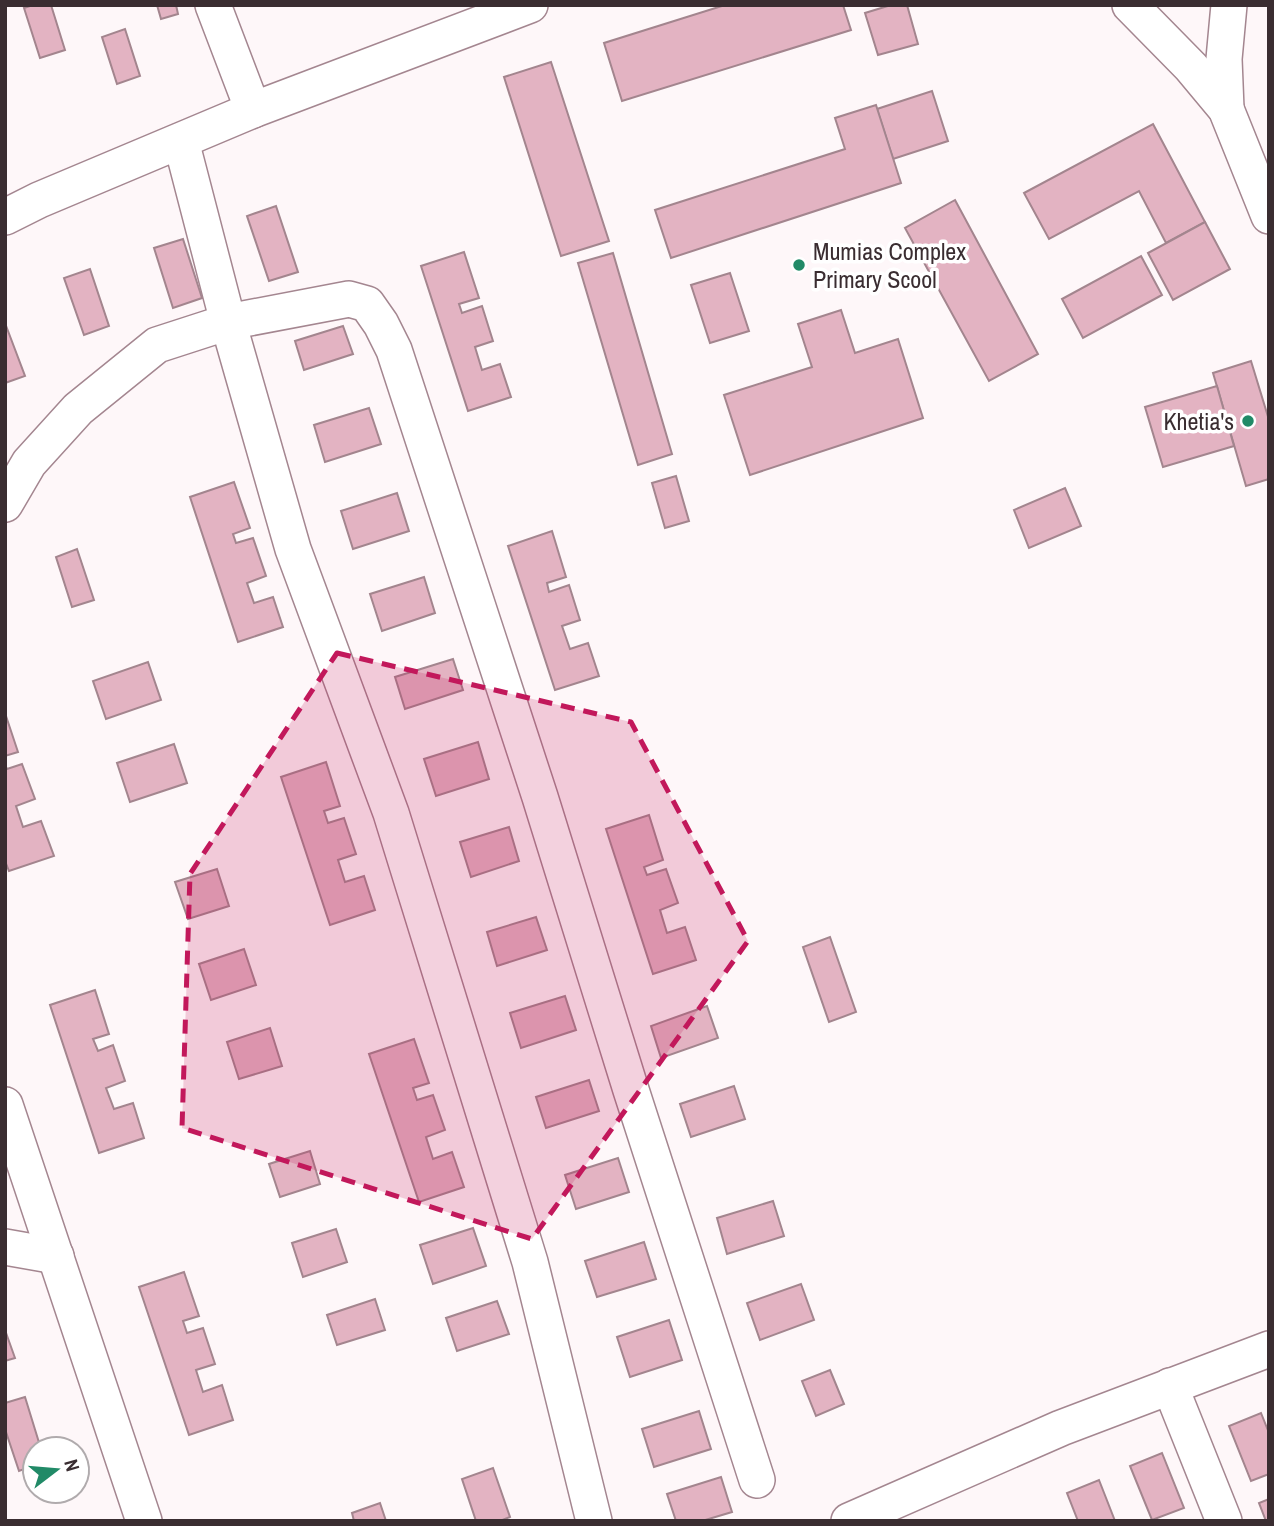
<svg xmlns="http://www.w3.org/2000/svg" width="1274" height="1526" viewBox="0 0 1274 1526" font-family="'Archivo Narrow',sans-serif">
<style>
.building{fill:#e3b3c2;stroke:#a3858e;stroke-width:2}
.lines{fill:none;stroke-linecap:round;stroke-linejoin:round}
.minor-casing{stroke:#a48690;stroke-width:38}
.minor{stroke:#fff;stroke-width:35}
.marked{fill:#c2185b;fill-opacity:0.2;stroke:#c2185b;stroke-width:5;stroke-dasharray:14 9;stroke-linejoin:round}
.poi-dot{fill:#218a67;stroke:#fff;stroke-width:2.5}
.labels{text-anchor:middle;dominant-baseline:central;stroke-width:7;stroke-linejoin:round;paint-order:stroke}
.poi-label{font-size:24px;fill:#3a2d31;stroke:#fff;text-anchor:start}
</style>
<rect width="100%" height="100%" fill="#fef7f9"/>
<g class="building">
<polygon points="33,5 51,5 65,50 40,58 24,8"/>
<polygon points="157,5 176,5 178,14 161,19"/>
<polygon points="725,5 843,5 851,30 622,101 604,43"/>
<polygon points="891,5 907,5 918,44 878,55 865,13"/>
<polygon points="125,29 140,76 117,84 102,37"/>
<polygon points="551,62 609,241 561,256 504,77"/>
<polygon points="932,91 948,141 893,159 877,109"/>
<polygon points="876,105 901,183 671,258 655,210 845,149 835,118"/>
<polygon points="1153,124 1205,222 1166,243 1139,191 1049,239 1024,193"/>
<polygon points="955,200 1038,354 989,381 905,228"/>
<polygon points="276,206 298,272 269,281 247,216"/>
<polygon points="1205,222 1230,269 1173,300 1148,253"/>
<polygon points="183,239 202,298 173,308 154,248"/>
<polygon points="464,252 479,298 459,304 462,313 482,306 493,341 475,347 482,370 500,364 511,397 468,411 421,266"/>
<polygon points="613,253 672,454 638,465 578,263"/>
<polygon points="1141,256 1162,295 1083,338 1062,299"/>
<polygon points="90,269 109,326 84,335 64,278"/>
<polygon points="730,273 749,331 710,343 691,285"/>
<polygon points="841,310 855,353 898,339 923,418 750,475 724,395 812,367 798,324"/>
<polygon points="5,323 25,376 5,383"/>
<polygon points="343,326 353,354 304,370 295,341"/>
<polygon points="1251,361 1269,420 1269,479 1246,486 1213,373"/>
<polygon points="1217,386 1234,446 1163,467 1145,407"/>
<polygon points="369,408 381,444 325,462 314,425"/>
<polygon points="676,476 689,521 665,528 652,483"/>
<polygon points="234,482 250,528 233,534 236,543 253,538 266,576 247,583 254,603 273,597 283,627 238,642 190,497"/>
<polygon points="1065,488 1081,526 1029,548 1014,510"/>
<polygon points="397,493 409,531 353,549 341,511"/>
<polygon points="552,531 566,577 547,583 549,592 569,585 580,620 562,626 570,649 588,643 599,676 555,690 508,546"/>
<polygon points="77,549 94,600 72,607 56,557"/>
<polygon points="424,577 435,613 382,631 370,594"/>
<polygon points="453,659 463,690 405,709 395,677"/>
<polygon points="148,662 161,700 106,719 93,681"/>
<polygon points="5,713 18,752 5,756"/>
<polygon points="478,742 489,779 436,796 424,759"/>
<polygon points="174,744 187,783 130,802 117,763"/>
<polygon points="326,762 340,806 324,811 328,823 344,818 356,854 338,860 345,882 364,876 375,910 330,925 281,777"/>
<polygon points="22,764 35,799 16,806 23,827 41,821 54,856 9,871 5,861 5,765 7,769"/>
<polygon points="649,815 663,860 644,867 647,875 666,869 678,903 660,910 667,933 685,927 696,960 653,974 606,829"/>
<polygon points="509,827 519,861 471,877 460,842"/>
<polygon points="217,869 229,906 188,919 175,882"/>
<polygon points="536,917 547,950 497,966 487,932"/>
<polygon points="830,937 856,1012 829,1022 803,947"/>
<polygon points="244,949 256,985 211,1000 199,964"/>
<polygon points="95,990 109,1034 93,1039 98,1051 113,1045 125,1081 106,1088 114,1109 133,1103 144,1138 99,1153 50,1005"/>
<polygon points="565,996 576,1030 521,1048 510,1013"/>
<polygon points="707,1006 718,1038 661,1058 651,1026"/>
<polygon points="270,1028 282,1066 239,1079 227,1042"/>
<polygon points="414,1039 429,1083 413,1088 417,1100 433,1095 445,1130 426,1137 433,1159 452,1152 464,1187 419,1202 369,1054"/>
<polygon points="589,1080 599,1111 546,1128 536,1097"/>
<polygon points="734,1086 745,1119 691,1137 680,1104"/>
<polygon points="310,1151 320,1184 280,1197 269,1164"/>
<polygon points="618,1158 629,1192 576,1209 565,1175"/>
<polygon points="773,1201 784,1236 727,1254 717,1218"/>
<polygon points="473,1228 486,1266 433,1284 420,1245"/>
<polygon points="336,1229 347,1262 303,1277 292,1243"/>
<polygon points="644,1242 656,1279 597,1297 585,1261"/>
<polygon points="184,1272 199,1316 183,1321 187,1333 203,1328 215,1364 196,1370 203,1392 222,1385 233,1420 189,1435 139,1287"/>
<polygon points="801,1284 814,1320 760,1340 747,1303"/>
<polygon points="375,1299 385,1330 337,1345 327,1315"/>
<polygon points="497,1301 509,1334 457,1351 446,1318"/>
<polygon points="669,1320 682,1360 630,1377 617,1337"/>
<polygon points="5,1330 15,1358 5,1361"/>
<polygon points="830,1370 844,1404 816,1416 802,1381"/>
<polygon points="25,1397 41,1449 35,1449 35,1465 19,1471 5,1429 5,1403"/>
<polygon points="699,1411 711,1449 654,1467 642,1429"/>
<polygon points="1261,1413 1269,1433 1269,1474 1251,1481 1229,1426"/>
<polygon points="1162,1453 1184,1508 1152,1520 1130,1466"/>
<polygon points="493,1468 510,1517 500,1521 476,1521 462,1479"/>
<polygon points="721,1477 732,1512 702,1521 676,1521 667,1494"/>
<polygon points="1099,1480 1115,1521 1078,1521 1067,1493"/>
<polygon points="1269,1499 1269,1521 1266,1521 1259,1503"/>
<polygon points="380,1503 386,1521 354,1521 352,1513"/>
</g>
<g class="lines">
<g class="minor-casing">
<g id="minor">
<polyline points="213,5 253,110"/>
<polyline points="1130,5 1191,67 1226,109 1269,216"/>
<polyline points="1226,109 1224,59 1229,5"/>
<polyline points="181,141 228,322 293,549 391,813 530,1262 594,1521"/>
<polyline points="5,217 39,200 253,110 530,5"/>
<polyline points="5,504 29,463 78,409 157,345 228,322 349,299 367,304 381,324 394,350 540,797 631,1090 757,1480"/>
<polyline points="5,1105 144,1521"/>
<polyline points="5,1247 56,1256"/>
<polyline points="1170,1386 1224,1521"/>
<polyline points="849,1521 1061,1428 1269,1349"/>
</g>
</g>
<use href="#minor" class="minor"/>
</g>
<path class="marked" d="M 337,653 L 631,722 L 748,941 L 532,1239 L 182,1128 L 190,874 Z"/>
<g class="poi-dot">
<circle cx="799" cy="265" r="7"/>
<circle cx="1248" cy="421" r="7"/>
</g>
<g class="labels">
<g class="poi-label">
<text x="813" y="251">Mumias Complex<tspan x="813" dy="28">Primary Scool</tspan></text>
<text x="1234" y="421" text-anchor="end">Khetia's</text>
</g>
</g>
<rect width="1274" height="1526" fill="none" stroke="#3a2d31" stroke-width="14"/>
<g transform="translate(56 1470) rotate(74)"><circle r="33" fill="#ffffff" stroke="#b0abad" stroke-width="2"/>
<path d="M0-5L12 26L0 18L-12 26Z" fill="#218a67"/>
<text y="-10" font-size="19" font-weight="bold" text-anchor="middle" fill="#3a2d31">N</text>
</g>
</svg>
